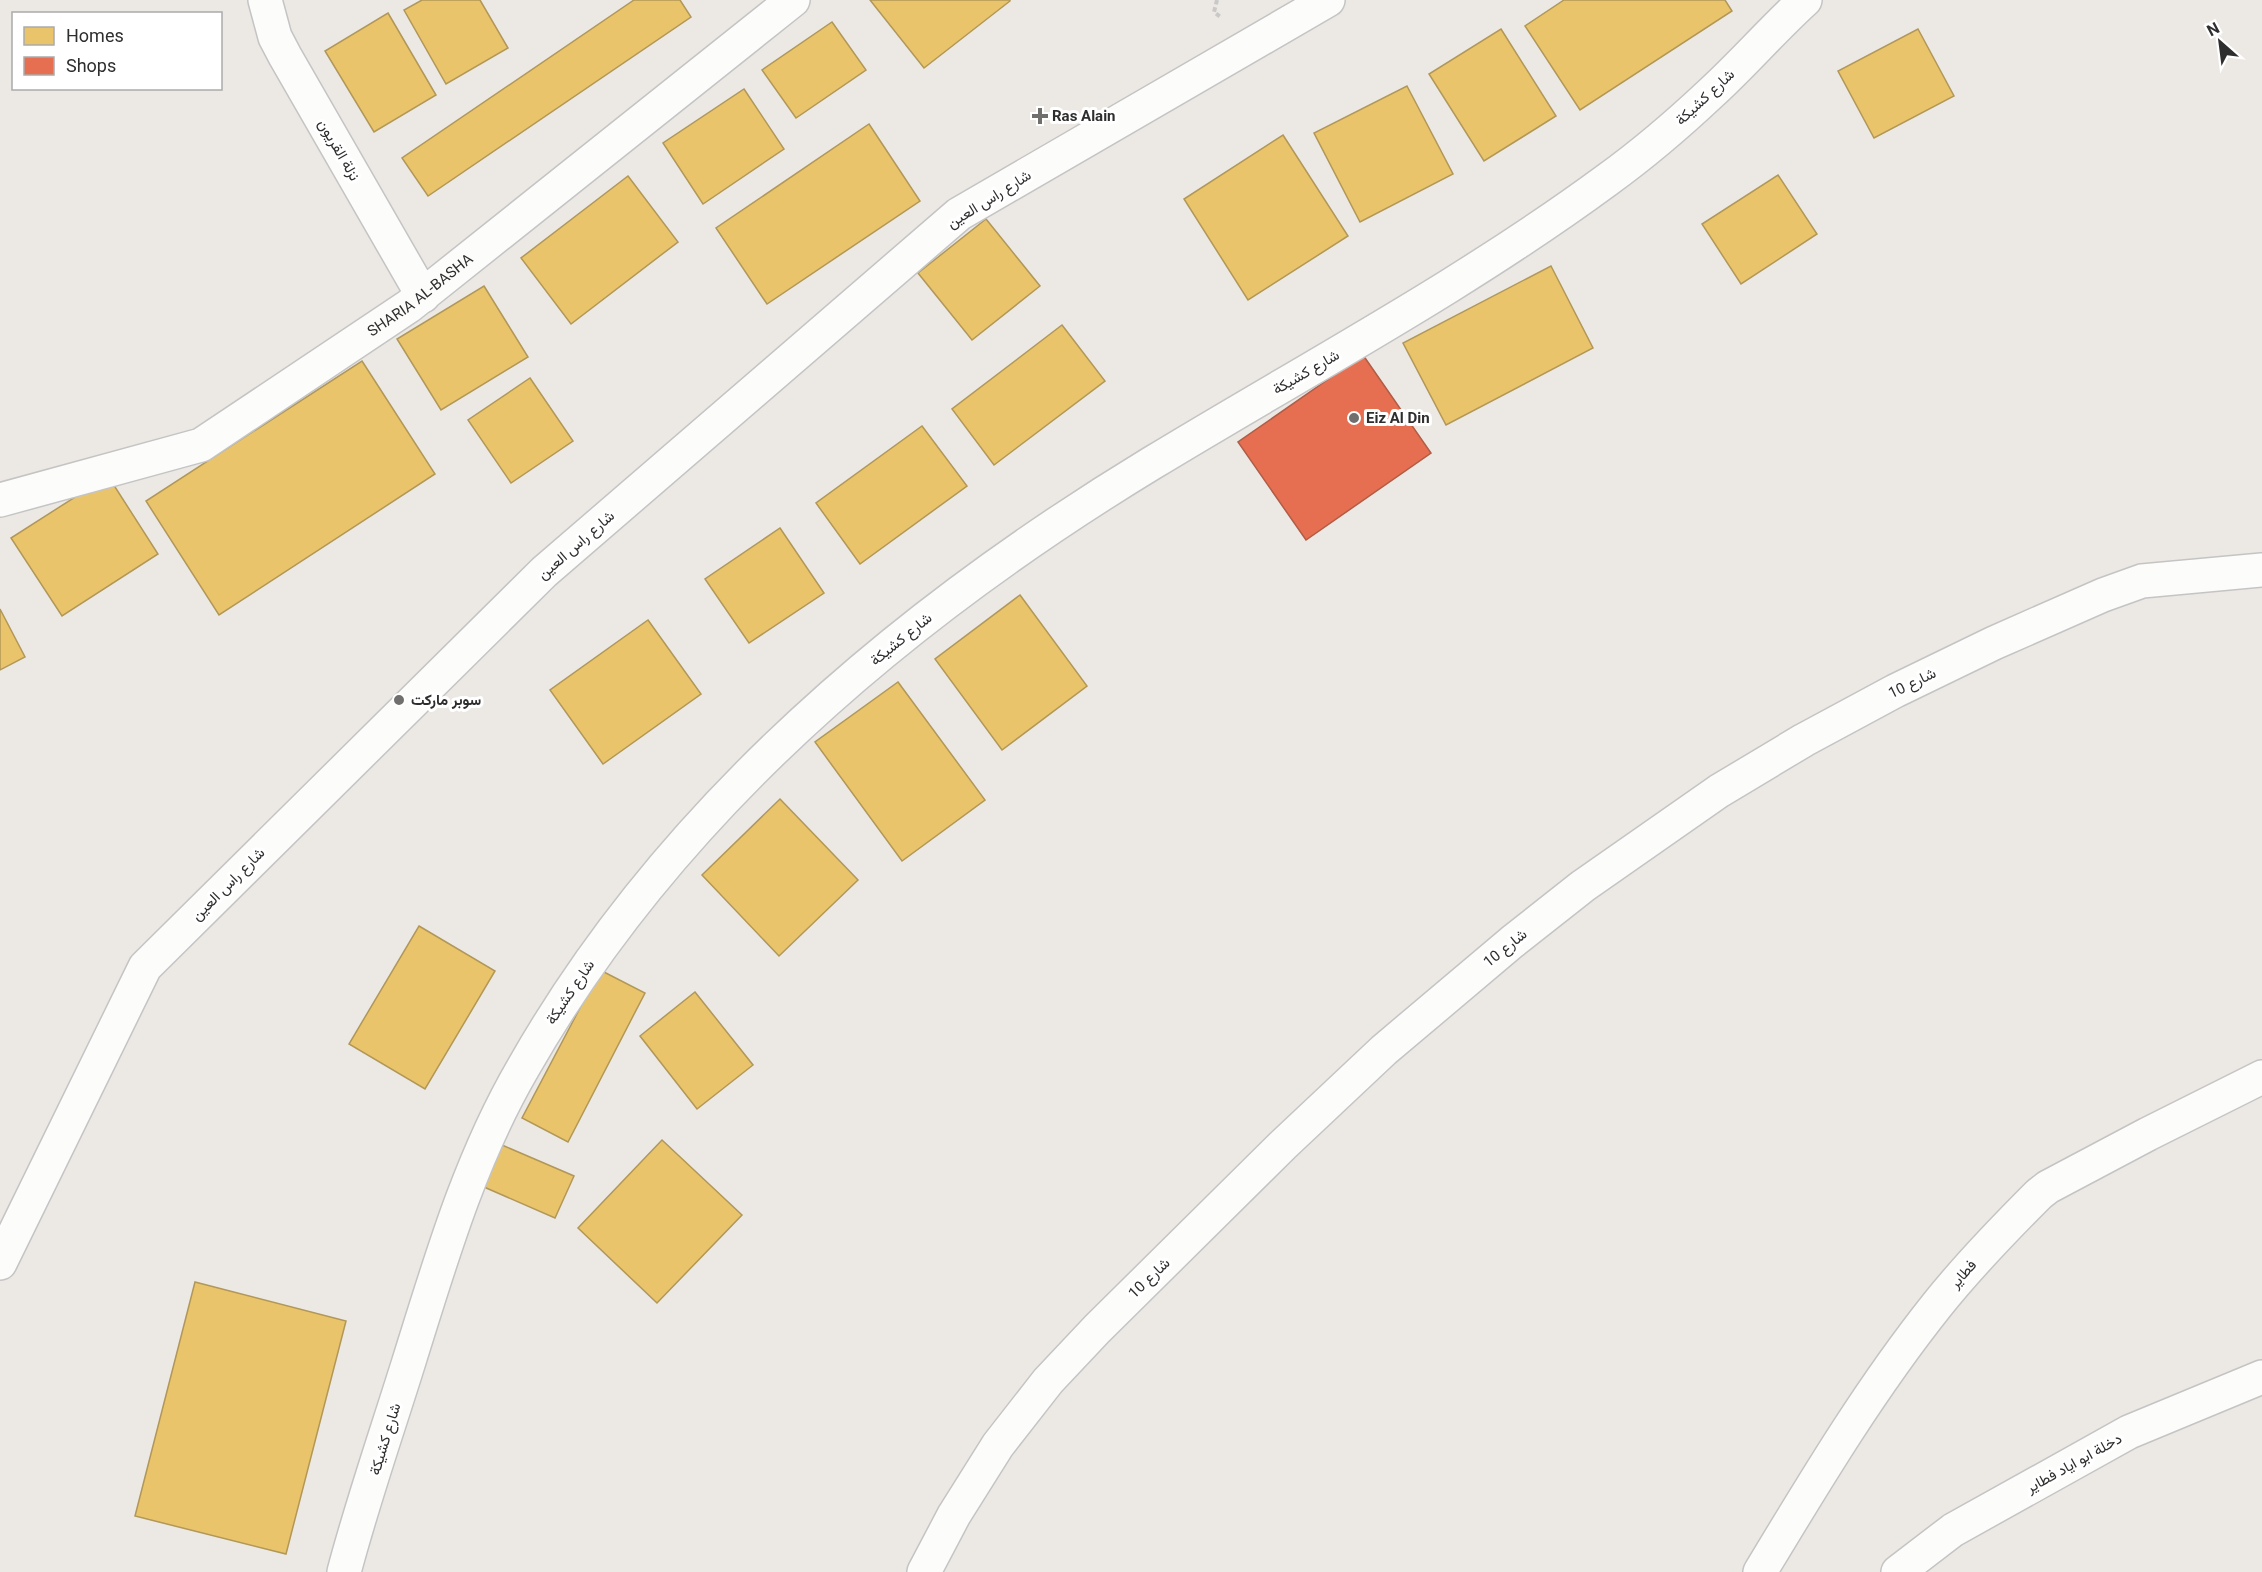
<svg xmlns="http://www.w3.org/2000/svg" width="2262" height="1572" viewBox="0 0 2262 1572" font-family="Roboto,Vazirmatn,sans-serif">
<style>
.homes{fill:#e9c46a;stroke:#b19758;stroke-width:1.5}
.shops{fill:#e76f51;stroke:#b05c46;stroke-width:1.5}
.lines{fill:none;stroke-linecap:round;stroke-linejoin:round}
.minor-casing{stroke:#c5c4c5;stroke-width:36}
.path{stroke:#c9c9c8;stroke-width:4;stroke-dasharray:4.5 3;stroke-linecap:butt}
.minor{stroke:#fcfcfb;stroke-width:33}
.poi-dot{fill:#706f6e;stroke:#fff;stroke-width:2}
.labels{text-anchor:middle;dominant-baseline:central;stroke-width:6;stroke-linejoin:round;paint-order:stroke}
.street-label{font-size:15px;fill:#2e2e2e;stroke:#fff}
.poi-label{font-size:15px;font-weight:bold;fill:#2e2e2e;stroke:#fff;text-anchor:start}
</style>
<rect width="100%" height="100%" fill="#ece8e4"/>
<g class="homes">
<polygon points="422,0 480,0 508,48 446,84 404,10"/>
<polygon points="634,0 680,0 691,17 428,196 402,158"/>
<polygon points="870,0 1010,0 1010,1 924,68"/>
<polygon points="1564,0 1725,0 1732,11 1580,110 1525,26"/>
<polygon points="388,13 436,95 374,132 325,51"/>
<polygon points="832,22 866,70 796,118 762,70"/>
<polygon points="1501,29 1556,116 1484,161 1429,74"/>
<polygon points="1918,29 1954,96 1874,138 1838,71"/>
<polygon points="1407,86 1453,174 1360,222 1314,133"/>
<polygon points="744,89 784,149 703,204 663,143"/>
<polygon points="869,124 920,201 767,304 716,228"/>
<polygon points="1283,135 1348,236 1248,300 1184,199"/>
<polygon points="1778,175 1817,234 1741,284 1702,224"/>
<polygon points="628,176 678,242 571,324 521,258"/>
<polygon points="986,219 1040,286 972,340 918,273"/>
<polygon points="1551,266 1593,348 1446,425 1403,343"/>
<polygon points="484,286 528,357 441,410 397,339"/>
<polygon points="1062,325 1105,381 994,465 952,409"/>
<polygon points="362,361 435,474 219,615 146,501"/>
<polygon points="530,378 573,441 511,483 468,420"/>
<polygon points="922,426 967,486 860,564 816,503"/>
<polygon points="108,476 158,554 62,616 11,538"/>
<polygon points="780,528 824,593 749,643 705,579"/>
<polygon points="1020,595 1087,686 1002,750 935,659"/>
<polygon points="0,609 25,657 0,670"/>
<polygon points="648,620 701,694 603,764 550,690"/>
<polygon points="898,682 985,800 902,861 815,742"/>
<polygon points="780,799 858,880 779,956 702,875"/>
<polygon points="419,926 495,971 425,1089 349,1044"/>
<polygon points="600,970 645,993 568,1142 522,1118"/>
<polygon points="695,992 753,1065 697,1109 640,1036"/>
<polygon points="662,1140 742,1215 657,1303 578,1228"/>
<polygon points="502,1145 574,1176 555,1218 484,1187"/>
<polygon points="195,1282 346,1321 286,1554 135,1516"/>
</g>
<polygon class="shops" points="1363,355 1431,453 1306,540 1238,442"/>
<g class="lines">
<g class="minor-casing">
<g id="minor">
<polyline points="265,0 275,37 285,56 423,296"/>
<path id="s1" d="M 0,500 L 201,445 L 409,306 L 793,0"/>
<polyline points="0,1263 145,967 544,572 959,214 1328,0"/>
<path d="M 344,1572 C 363,1500 388,1429 410,1358 C 441,1259 470,1159 523,1068 C 669,811 902,615 1152,463 C 1305,370 1463,286 1607,180 C 1643,154 1677,125 1710,94 C 1743,64 1772,30 1805,0"/>
<polyline points="924,1572 954,1515 998,1445 1048,1381 1097,1329 1283,1145 1384,1050 1512,942 1583,886 1719,791 1804,740 1895,691 1994,643 2103,595 2142,581 2262,570"/>
<path d="M 1760,1572 C 1815,1481 1870,1389 1937,1305 C 1968,1266 2003,1230 2039,1194 L 2048,1187 L 2148,1134 L 2262,1077"/>
<polyline points="1898,1572 1953,1530 2129,1432 2262,1377"/>
</g>
</g>
<polyline class="path" points="1217,0 1214,12 1222,18"/>
<use href="#minor" class="minor"/>
</g>
<g class="poi-dot">
<path d="M1037 107h6v6h6v6h-6v6h-6v-6h-6v-6h6z"/>
<circle cx="1354" cy="418" r="6"/>
<circle cx="399" cy="700" r="6"/>
</g>
<g class="labels">
<g class="street-label">
<text transform="translate(1705 97) rotate(-43)">شارع كشيكة</text>
<text transform="translate(339 150) rotate(60)">نزلة القريون</text>
<text transform="translate(989 199) rotate(-32)">شارع راس العين</text>
<text stroke="none"><textPath href="#s1" startOffset="474">SHARIA AL-BASHA</textPath></text>
<text transform="translate(1306 372) rotate(-30)">شارع كشيكة</text>
<text transform="translate(576 545) rotate(-41)">شارع راس العين</text>
<text transform="translate(901 639) rotate(-39)">شارع كشيكة</text>
<text transform="translate(1912 683) rotate(-26)">شارع 10</text>
<text transform="translate(228 884) rotate(-45)">شارع راس العين</text>
<text transform="translate(1505 948) rotate(-39)">شارع 10</text>
<text transform="translate(570 992) rotate(-56)">شارع كشيكة</text>
<text transform="translate(1963 1274) rotate(-49)">فطاير</text>
<text transform="translate(1149 1278) rotate(-44)">شارع 10</text>
<text transform="translate(385 1439) rotate(-73)">شارع كشيكة</text>
<text transform="translate(2074 1463) rotate(-29)">دخلة ابو اياد فطاير</text>
</g>
<g class="poi-label">
<text x="1052" y="116">Ras Alain</text>
<text x="1366" y="418">Eiz Al Din</text>
<text x="411" y="700">سوبر ماركت</text>
</g>
</g>
<rect x="12" y="12" width="210" height="78" fill="#ffffff" stroke="#ababab" stroke-width="1.5"/>
<rect x="24" y="27" width="30" height="18" fill="#e9c46a" stroke="#ababab" stroke-width="1.5"/>
<text x="66" y="42" font-size="18" fill="#2e2e2e">Homes</text>
<rect x="24" y="57" width="30" height="18" fill="#e76f51" stroke="#ababab" stroke-width="1.5"/>
<text x="66" y="72" font-size="18" fill="#2e2e2e">Shops</text>
<g transform="translate(2220 42) rotate(332)" stroke="#ffffff" stroke-width="4.5" paint-order="stroke">
<path d="M0-4.5L10 22L0 15L-10 22Z" fill="#2e2e2e"/>
<text y="-9" font-size="16" font-weight="bold" text-anchor="middle" fill="#2e2e2e">N</text>
</g>
</svg>
